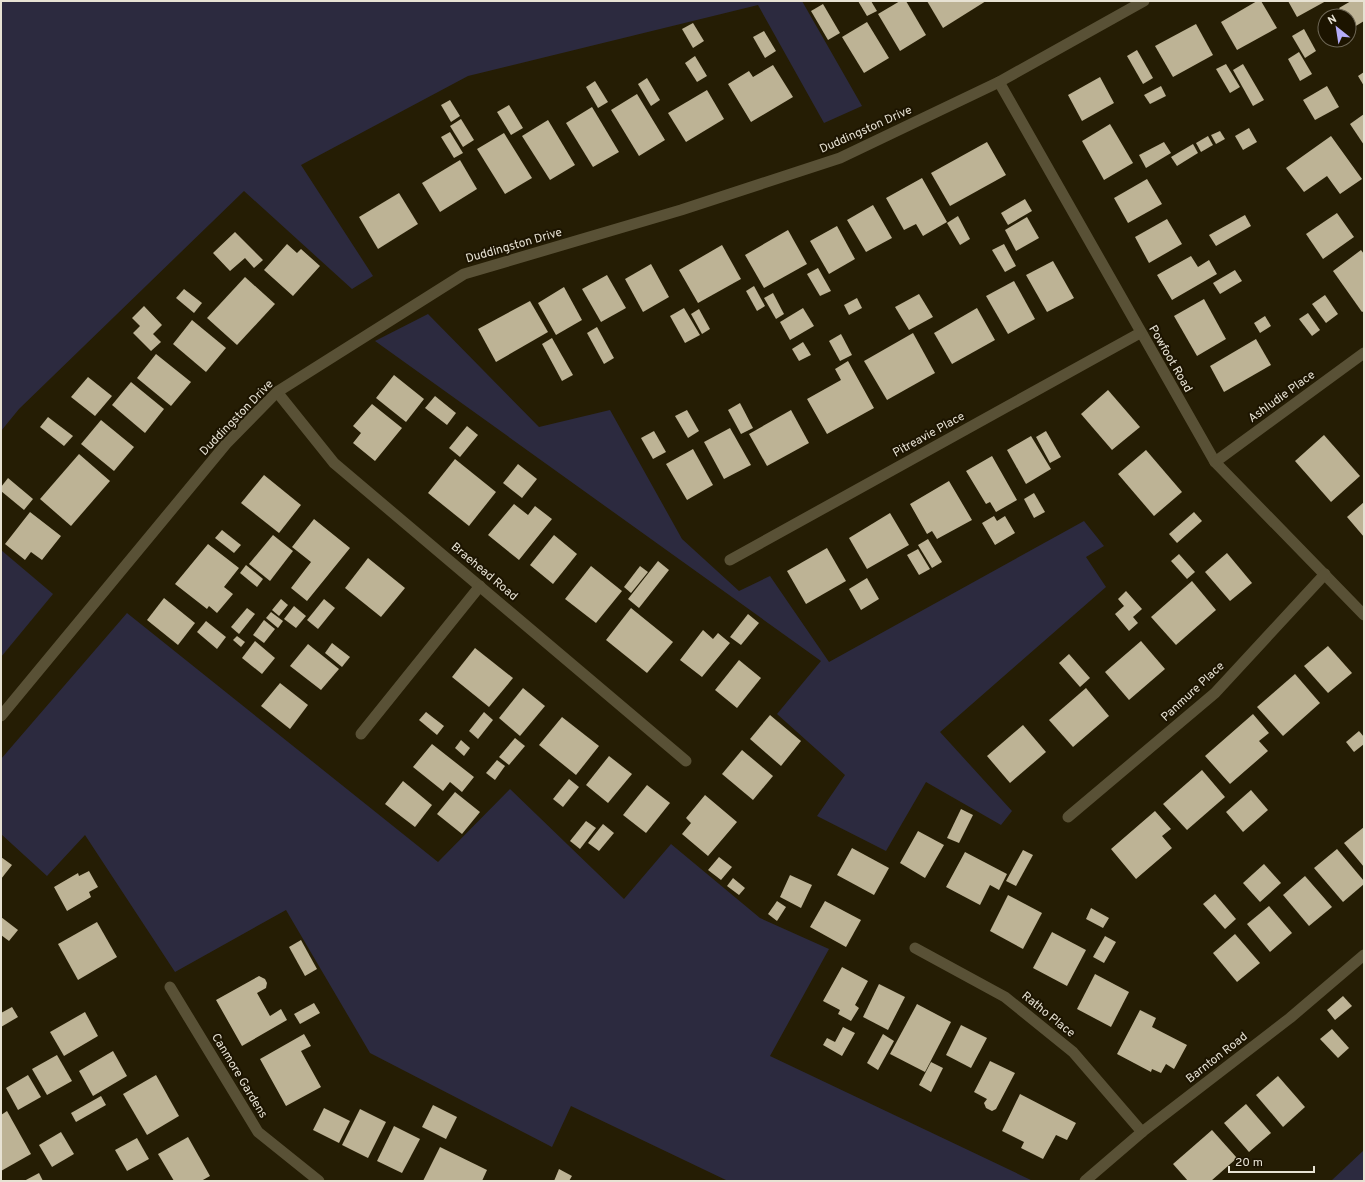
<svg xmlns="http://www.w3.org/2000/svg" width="1365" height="1182" viewBox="0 0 1365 1182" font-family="Overpass,sans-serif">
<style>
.green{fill:#2c2a3f}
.building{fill:#bdb395}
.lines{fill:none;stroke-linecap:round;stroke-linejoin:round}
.minor{stroke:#595136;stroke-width:11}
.labels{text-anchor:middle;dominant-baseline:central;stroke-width:4;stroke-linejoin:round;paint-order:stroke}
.street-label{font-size:12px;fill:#e7e2d3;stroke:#1c1400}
</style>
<rect width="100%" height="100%" fill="#251d04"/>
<g class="green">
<polygon points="1,1 802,1 862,106 824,123 758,5 468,76 301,165 373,276 352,289 244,191 19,409 1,431"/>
<polygon points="428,314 539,427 610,410 682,539 739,591 770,576 829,662 1084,521 1104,546 1086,557 1106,587 940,732 1012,811 1001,825 926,782 886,851 817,816 845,775 777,714 821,661 375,341"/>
<polygon points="1,550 53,594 1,657"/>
<polygon points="127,613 438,862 510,789 624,899 671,844 760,918 829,949 770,1056 1033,1181 728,1181 571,1106 552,1147 370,1053 286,910 175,972 85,835 47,876 1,834 1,759"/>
<polygon points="1364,1150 1364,1181 1331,1181"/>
</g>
<g class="building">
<polygon points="858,1 871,1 877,11 867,16"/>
<polygon points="900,1 906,1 926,35 900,51 878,14"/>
<polygon points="927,1 986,1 943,28"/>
<polygon points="1257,1 1261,1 1277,28 1237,50 1221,22"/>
<polygon points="1288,1 1326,1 1297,17"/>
<polygon points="1351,1 1364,1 1364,21 1351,29 1349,25 1349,16 1344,16 1339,8"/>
<polygon points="823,4 840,33 828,40 811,11"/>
<polygon points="867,22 889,58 864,73 842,37"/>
<polygon points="693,23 704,41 693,48 682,29"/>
<polygon points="1196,24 1213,55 1173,77 1155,46"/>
<polygon points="1304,29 1316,51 1305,58 1292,36"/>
<polygon points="764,31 776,51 765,58 753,37"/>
<polygon points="1137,50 1153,78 1143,84 1127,56"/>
<polygon points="1299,52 1312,74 1300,81 1288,59"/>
<polygon points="695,56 707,76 697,82 685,63"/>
<polygon points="1226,64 1240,87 1230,93 1216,69"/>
<polygon points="1243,64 1264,100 1253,106 1233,70"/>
<polygon points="773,65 793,97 751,122 728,84 749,71 753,77"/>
<polygon points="1364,72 1364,86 1358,76"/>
<polygon points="1100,77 1114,103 1082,121 1068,95"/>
<polygon points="647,78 660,100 651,106 638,84"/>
<polygon points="595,81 608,102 598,108 586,87"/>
<polygon points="1161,86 1166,96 1150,104 1144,95"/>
<polygon points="1327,86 1339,107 1315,120 1303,100"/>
<polygon points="707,90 724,119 686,142 668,113"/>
<polygon points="637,94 665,140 639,156 611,110"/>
<polygon points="450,100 460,116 451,122 441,105"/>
<polygon points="509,105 523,128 511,135 497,112"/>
<polygon points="592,107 619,152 593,167 566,123"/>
<polygon points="1364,114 1364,145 1350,124"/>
<polygon points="461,119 474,140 463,147 450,126"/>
<polygon points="548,120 575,165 550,180 522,136"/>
<polygon points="1110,124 1133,163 1104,180 1082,141"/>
<polygon points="1249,128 1257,142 1243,150 1235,136"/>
<polygon points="1220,131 1225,139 1216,144 1211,135"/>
<polygon points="450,132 463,153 454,158 441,137"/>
<polygon points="504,133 532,178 505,194 477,149"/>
<polygon points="1208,136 1213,145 1201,152 1196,143"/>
<polygon points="1331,136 1362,179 1340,194 1327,176 1304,192 1286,168"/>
<polygon points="987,142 1006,175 950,206 931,173"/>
<polygon points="1164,142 1171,153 1146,168 1139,155"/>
<polygon points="1193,144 1198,153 1177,166 1171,157"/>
<polygon points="460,160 477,189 440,212 422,183"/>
<polygon points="922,178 947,222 923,236 916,224 904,230 886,198"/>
<polygon points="1147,179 1162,204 1128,223 1114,198"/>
<polygon points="399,193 418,224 378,249 359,217"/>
<polygon points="1025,199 1032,211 1008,225 1001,213"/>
<polygon points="873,205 892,238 866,252 847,220"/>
<polygon points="1337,213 1354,237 1323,259 1306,234"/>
<polygon points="1245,215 1251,226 1216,246 1209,235"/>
<polygon points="958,216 970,239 960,245 947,223"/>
<polygon points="1027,217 1039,238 1016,251 1005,230"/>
<polygon points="1167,219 1182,244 1149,263 1135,237"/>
<polygon points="837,226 855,259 829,274 810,241"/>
<polygon points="788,230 807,264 764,288 745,255"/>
<polygon points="235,232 263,260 254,268 245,258 230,271 213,253"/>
<polygon points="287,244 297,253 301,249 320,266 293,296 264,270"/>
<polygon points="1004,244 1016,266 1005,272 992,250"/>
<polygon points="722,245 741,279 698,303 679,270"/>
<polygon points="1361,250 1364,254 1364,311 1362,312 1333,271"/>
<polygon points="1191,256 1198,267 1209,260 1217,274 1172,300 1157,275"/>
<polygon points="1053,261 1074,298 1047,312 1026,275"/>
<polygon points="651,264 669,297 643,312 625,279"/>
<polygon points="818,268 831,291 820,296 807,274"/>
<polygon points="1235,270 1242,281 1220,294 1213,283"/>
<polygon points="607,275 626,308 601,322 582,289"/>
<polygon points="245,277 275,304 237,345 207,318"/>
<polygon points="1014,281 1035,319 1008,334 986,296"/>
<polygon points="754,286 765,306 757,311 746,291"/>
<polygon points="564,287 582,320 556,335 538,303"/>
<polygon points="184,289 202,303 194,313 176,298"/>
<polygon points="773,293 784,314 776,319 764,298"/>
<polygon points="919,294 933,317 909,330 895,307"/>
<polygon points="1325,295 1338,314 1326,323 1312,304"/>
<polygon points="857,298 862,308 849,315 844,305"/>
<polygon points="1204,299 1226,339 1197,356 1174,316"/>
<polygon points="530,301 548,332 496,362 478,329"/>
<polygon points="144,306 162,325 153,334 161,342 151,351 133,333 140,326 132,318"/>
<polygon points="684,308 700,335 685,343 670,316"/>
<polygon points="803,308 814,326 790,340 780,322"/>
<polygon points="977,308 995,340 952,364 934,333"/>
<polygon points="699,309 710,329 702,334 691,314"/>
<polygon points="1308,313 1320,330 1312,336 1299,319"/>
<polygon points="1265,316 1271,326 1260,333 1254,323"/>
<polygon points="192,320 226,348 206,372 173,344"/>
<polygon points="597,327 614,358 604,364 587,333"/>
<polygon points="913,333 935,373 887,400 864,361"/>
<polygon points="841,334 852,355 840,361 829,341"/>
<polygon points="552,338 573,375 562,381 542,344"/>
<polygon points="1256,339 1271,365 1224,392 1210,366"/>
<polygon points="803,342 811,355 799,361 792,349"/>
<polygon points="156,354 191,382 171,406 137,378"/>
<polygon points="848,361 874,408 827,434 807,399 841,380 835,369"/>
<polygon points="394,375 424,399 406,422 376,398"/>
<polygon points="88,377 112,396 95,416 71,397"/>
<polygon points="131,382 164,409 145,433 112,405"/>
<polygon points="1108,390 1140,427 1112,450 1081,414"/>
<polygon points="435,396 456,413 447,425 425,408"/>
<polygon points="740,403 753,428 741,434 728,410"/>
<polygon points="372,404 402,428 375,461 353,443 361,433 353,426"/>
<polygon points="687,410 699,431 688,438 675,416"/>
<polygon points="791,410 809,443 767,466 749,434"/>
<polygon points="48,417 73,436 64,446 40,427"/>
<polygon points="101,420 134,447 114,471 81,444"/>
<polygon points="467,426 478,435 460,457 449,448"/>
<polygon points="730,428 751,465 724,479 704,442"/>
<polygon points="654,431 666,452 653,459 641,438"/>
<polygon points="1046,431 1061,457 1050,463 1036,437"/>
<polygon points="1324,435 1360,476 1331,502 1295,461"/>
<polygon points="1031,436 1051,469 1026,484 1007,450"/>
<polygon points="693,449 713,485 687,500 666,464"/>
<polygon points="1146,450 1182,492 1154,516 1118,474"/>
<polygon points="79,454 110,481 71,526 40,499"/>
<polygon points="992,456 1017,500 996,512 990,502 986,504 966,471"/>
<polygon points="455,459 496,492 469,526 428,493"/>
<polygon points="518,464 537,479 522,498 503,483"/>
<polygon points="264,475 301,505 279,533 241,503"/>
<polygon points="8,478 33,499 24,510 1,491 1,487"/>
<polygon points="949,481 972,520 937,539 932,531 927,534 910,504"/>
<polygon points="1034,493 1045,512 1034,518 1024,499"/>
<polygon points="1364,502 1364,537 1347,517"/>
<polygon points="514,504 528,515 535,506 552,519 519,560 488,535"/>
<polygon points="30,512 61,536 42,560 31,552 25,560 5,544"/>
<polygon points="1194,512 1202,521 1177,543 1169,534"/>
<polygon points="890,513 909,545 867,569 849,538"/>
<polygon points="994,516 997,521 1005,516 1015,533 995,545 982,523"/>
<polygon points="314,519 350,548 307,601 291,588 311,562 292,547"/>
<polygon points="222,530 241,545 234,553 215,538"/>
<polygon points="273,535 293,551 270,581 249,564"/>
<polygon points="554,535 577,554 553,584 530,565"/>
<polygon points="928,539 942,562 932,568 918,545"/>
<polygon points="208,544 239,568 224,587 233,594 217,613 209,606 207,609 175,584"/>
<polygon points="827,548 846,581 806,604 787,571"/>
<polygon points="918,549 930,569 919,575 907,555"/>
<polygon points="1227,553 1252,583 1230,601 1205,572"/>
<polygon points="1179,554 1195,572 1187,579 1171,561"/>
<polygon points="368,558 405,588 381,617 345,588"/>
<polygon points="658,561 669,570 639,608 628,599"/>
<polygon points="246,565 263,579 257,587 240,573"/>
<polygon points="591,566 622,591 596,623 565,599"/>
<polygon points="640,566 648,572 631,593 624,587"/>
<polygon points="867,578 879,599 861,610 849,589"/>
<polygon points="1192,581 1216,610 1176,645 1151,617"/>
<polygon points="1126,591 1142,609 1133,617 1138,623 1129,631 1115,614 1124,606 1118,599"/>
<polygon points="164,598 195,623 178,645 147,620"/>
<polygon points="281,599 288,605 279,616 272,610"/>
<polygon points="324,599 335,608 318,629 307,620"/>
<polygon points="294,606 306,616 296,628 284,619"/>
<polygon points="247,608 255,614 239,634 231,627"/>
<polygon points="631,608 673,642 647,673 606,640"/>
<polygon points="271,612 283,621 278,628 266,618"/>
<polygon points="748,614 759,623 741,645 730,637"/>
<polygon points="264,620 275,629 264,643 253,635"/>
<polygon points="206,621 226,637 217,649 197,632"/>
<polygon points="703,630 713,639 718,633 730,643 702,677 680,660"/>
<polygon points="237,636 245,642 241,647 233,640"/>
<polygon points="255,641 275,658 262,674 242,658"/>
<polygon points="1141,641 1165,669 1129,700 1105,672"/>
<polygon points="332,643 350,657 342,667 325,653"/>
<polygon points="308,644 339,669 321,690 290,666"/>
<polygon points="1328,646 1352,673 1328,693 1304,666"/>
<polygon points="475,648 513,678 489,707 452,677"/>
<polygon points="1069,654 1090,678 1080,687 1059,663"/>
<polygon points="739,660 761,678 737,708 715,690"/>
<polygon points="1295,674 1320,703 1283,736 1257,707"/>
<polygon points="280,683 308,705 290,729 261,706"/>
<polygon points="523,688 545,706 520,736 499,718"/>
<polygon points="1086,688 1109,716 1073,747 1049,720"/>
<polygon points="426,712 444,726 437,735 419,720"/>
<polygon points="484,712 493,720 478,739 469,731"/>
<polygon points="1253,714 1269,733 1259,741 1268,751 1230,784 1205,756"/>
<polygon points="770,715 801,741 781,766 750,739"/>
<polygon points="562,717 599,746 576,775 539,745"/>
<polygon points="1023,725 1046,752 1010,783 987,756"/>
<polygon points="1359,731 1364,737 1364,744 1354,752 1346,742"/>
<polygon points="515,738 525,746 509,765 499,757"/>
<polygon points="461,740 470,748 464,756 455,748"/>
<polygon points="432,744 474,777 462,792 450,782 443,791 413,767"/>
<polygon points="742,750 773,776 753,800 722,774"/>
<polygon points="609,756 632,774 608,803 586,785"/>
<polygon points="497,760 505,766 495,780 486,773"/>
<polygon points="1202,770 1225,797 1187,830 1163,804"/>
<polygon points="569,779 579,787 563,807 553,799"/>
<polygon points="403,781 432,805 415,827 385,804"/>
<polygon points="647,785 670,803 646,833 623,815"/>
<polygon points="1251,790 1268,810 1243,832 1226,812"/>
<polygon points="455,792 480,812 462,834 437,814"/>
<polygon points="705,795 737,822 708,856 682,834 691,823 686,818"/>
<polygon points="961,809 973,815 959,843 947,838"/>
<polygon points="1155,811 1171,829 1162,836 1172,848 1136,879 1111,849"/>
<polygon points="586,821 596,828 580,849 570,841"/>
<polygon points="603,824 614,833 599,851 588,843"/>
<polygon points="1364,827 1364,867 1344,843"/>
<polygon points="918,831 944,845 925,878 900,863"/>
<polygon points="852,848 889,868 874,895 837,875"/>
<polygon points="1337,849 1364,881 1364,884 1343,902 1314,868"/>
<polygon points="1023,850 1033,855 1016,886 1006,881"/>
<polygon points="965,852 1007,874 999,890 990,885 980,905 946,887"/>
<polygon points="1,857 12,865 1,879"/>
<polygon points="719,857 732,867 721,880 708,870"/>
<polygon points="1264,864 1281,883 1260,902 1243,883"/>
<polygon points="89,871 98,887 89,892 91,897 67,911 54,887 78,873 79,876"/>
<polygon points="790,875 812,885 801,908 780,897"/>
<polygon points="1305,876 1332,907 1309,926 1283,895"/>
<polygon points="733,878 745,888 739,895 727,886"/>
<polygon points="1215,894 1236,919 1225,929 1203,904"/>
<polygon points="1008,895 1042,913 1023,949 990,931"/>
<polygon points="777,901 786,907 777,921 768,914"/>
<polygon points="825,901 861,920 846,947 810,927"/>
<polygon points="1269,906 1292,933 1270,952 1247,924"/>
<polygon points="1091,908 1109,918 1103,928 1086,919"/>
<polygon points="1,917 18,930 9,941 1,935"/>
<polygon points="97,922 117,957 78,980 58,944"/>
<polygon points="1052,932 1086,950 1067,986 1033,968"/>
<polygon points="1235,934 1260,963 1237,982 1213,953"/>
<polygon points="1105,936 1116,942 1104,963 1093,957"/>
<polygon points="301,940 317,969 305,976 289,947"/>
<polygon points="842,967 868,981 855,1005 859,1008 851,1021 838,1014 840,1010 823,1001"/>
<polygon points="1095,974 1129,992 1111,1027 1077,1009"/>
<polygon points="259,976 265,979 267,983 266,988 257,993 270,1016 281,1009 287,1020 242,1046 216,1000"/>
<polygon points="879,984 905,997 888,1030 863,1017"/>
<polygon points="1343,996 1352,1006 1335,1020 1327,1010"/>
<polygon points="314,1003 320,1013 300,1024 294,1014"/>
<polygon points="917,1004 951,1022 925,1072 890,1054"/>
<polygon points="12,1007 18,1017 1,1027 1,1013"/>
<polygon points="1140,1010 1156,1018 1152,1027 1187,1045 1174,1069 1166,1064 1161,1073 1152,1069 1151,1072 1117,1054"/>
<polygon points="85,1012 98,1036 64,1056 50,1032"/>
<polygon points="961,1025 987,1038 971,1068 946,1055"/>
<polygon points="843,1027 855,1033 842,1056 823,1045 827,1038 835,1042"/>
<polygon points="1332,1029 1349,1048 1338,1058 1320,1039"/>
<polygon points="304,1034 311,1046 301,1051 321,1087 286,1106 260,1059"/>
<polygon points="883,1034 894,1041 878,1070 867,1063"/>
<polygon points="113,1051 127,1076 93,1096 79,1071"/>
<polygon points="57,1055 72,1081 47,1095 32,1069"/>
<polygon points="990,1061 1015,1073 996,1109 992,1111 986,1108 984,1103 987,1099 974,1092"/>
<polygon points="931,1062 943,1068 931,1092 919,1085"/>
<polygon points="28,1075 41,1097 18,1110 6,1088"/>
<polygon points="156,1075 179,1116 147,1135 123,1094"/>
<polygon points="1278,1076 1305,1107 1283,1127 1256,1095"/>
<polygon points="1020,1094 1076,1123 1067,1140 1056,1135 1043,1159 1021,1148 1024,1142 1002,1131"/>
<polygon points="101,1096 106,1105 76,1122 71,1113"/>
<polygon points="1246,1104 1271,1133 1249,1152 1224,1123"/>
<polygon points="433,1105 457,1117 446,1139 422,1127"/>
<polygon points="324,1108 350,1121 339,1143 313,1130"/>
<polygon points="360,1109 386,1122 368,1158 342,1145"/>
<polygon points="7,1111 31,1154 1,1171 1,1115"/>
<polygon points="394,1126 420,1139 402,1173 377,1161"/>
<polygon points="1212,1130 1237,1158 1211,1181 1188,1181 1173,1164"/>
<polygon points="61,1132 74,1154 52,1167 39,1145"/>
<polygon points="188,1137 210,1176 201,1181 174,1181 158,1154"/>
<polygon points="137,1138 149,1159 127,1171 115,1150"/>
<polygon points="440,1147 487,1170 482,1181 423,1181"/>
<polygon points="559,1169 572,1176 569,1181 554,1181"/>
<polygon points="39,1173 43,1181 24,1181"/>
</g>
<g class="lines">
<g class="minor">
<polyline points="999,82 1215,462 1364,615"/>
<polyline points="277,392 334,463 686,761"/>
<polyline points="1215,462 1364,353"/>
<polyline points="730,560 1140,333"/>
<polyline points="1,716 226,444 277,392 464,274 681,210 840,158 999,82 1144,1"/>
<polyline points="361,734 480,586"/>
<polyline points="1068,817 1215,693 1325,574"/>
<polyline points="915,948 1005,997 1073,1052 1142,1132"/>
<polyline points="170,987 258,1132 319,1181"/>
<polyline points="1085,1181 1142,1132 1290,1018 1364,955"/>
</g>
</g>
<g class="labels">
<g class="street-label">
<text transform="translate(866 130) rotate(-24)">Duddingston Drive</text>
<text transform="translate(514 246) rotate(-16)">Duddingston Drive</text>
<text transform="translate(1170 359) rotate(60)">Powfoot Road</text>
<text transform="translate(1282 397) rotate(-36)">Ashludie Place</text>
<text transform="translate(237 418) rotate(-46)">Duddingston Drive</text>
<text transform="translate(929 435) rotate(-29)">Pitreavie Place</text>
<text transform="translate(484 572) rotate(40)">Braehead Road</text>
<text transform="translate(1193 692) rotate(-43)">Panmure Place</text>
<text transform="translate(1048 1015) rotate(39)">Ratho Place</text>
<text transform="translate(1217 1058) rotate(-38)">Barnton Road</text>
<text transform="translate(239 1076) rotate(59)">Canmore Gardens</text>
</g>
</g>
<rect width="1365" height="1182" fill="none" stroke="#e7e2d3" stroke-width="4"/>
<g transform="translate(1337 28) rotate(330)"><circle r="19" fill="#1c1400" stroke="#6d6654"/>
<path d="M0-3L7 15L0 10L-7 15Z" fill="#b4acf9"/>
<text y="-6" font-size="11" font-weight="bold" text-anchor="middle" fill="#e7e2d3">N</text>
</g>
<path d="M1229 1166v6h85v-6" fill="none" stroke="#e7e2d3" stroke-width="2"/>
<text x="1235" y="1166" font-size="12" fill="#e7e2d3" stroke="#1c1400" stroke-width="3" paint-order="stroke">20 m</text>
</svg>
